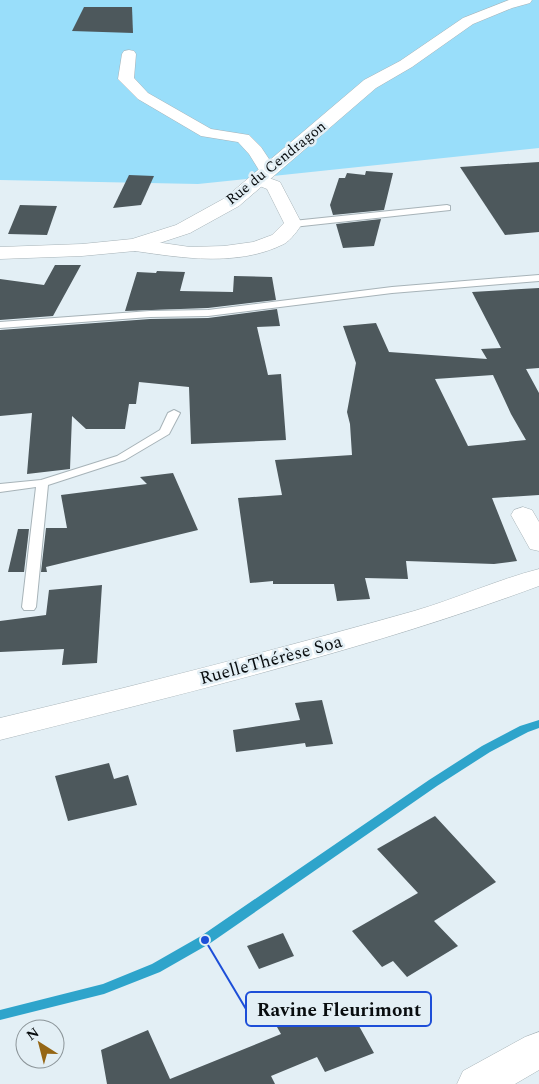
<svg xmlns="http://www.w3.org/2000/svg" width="539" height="1084" viewBox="0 0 539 1084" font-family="Spectral,serif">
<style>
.green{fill:#99defa}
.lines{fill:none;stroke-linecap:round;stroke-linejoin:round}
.stream{fill:#2ea4cb;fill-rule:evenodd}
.building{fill:#4d585c;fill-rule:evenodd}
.service-casing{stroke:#a7b3b8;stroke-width:2}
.minor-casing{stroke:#a7b3b8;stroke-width:1}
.tertiary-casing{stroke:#a7b3b8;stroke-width:1}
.secondary-casing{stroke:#a7b3b8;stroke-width:1}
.service{fill:#fff;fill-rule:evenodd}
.minor{fill:#fff;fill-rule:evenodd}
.tertiary{fill:#fff;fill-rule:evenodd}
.secondary{fill:#fff;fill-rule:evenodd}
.labels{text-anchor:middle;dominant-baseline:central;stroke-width:5;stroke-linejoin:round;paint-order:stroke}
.far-street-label{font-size:15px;fill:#090d0f;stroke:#e3eff5}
.street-label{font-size:18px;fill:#090d0f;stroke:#e3eff5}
.leader{fill:none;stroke:#1d4ed8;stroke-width:2}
.callout-dot{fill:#1d4ed8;stroke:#e3eff5;stroke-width:2}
.callout{fill:#e3eff5;stroke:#1d4ed8;stroke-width:2}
.callout-label{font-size:19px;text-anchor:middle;font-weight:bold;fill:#090d0f}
</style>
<rect width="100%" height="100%" fill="#e3eff5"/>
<polygon class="green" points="0,0 539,0 539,148 198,184 0,180"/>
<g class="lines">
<polygon class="stream" points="539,720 539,728 528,732 490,752 437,786 209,944 160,972 104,994 0,1020 0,1010 103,984 152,964 201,936 429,780 482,746 520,726"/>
</g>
<g class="building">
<polygon points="84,7 132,7 133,33 72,31"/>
<polygon points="539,162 539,232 505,235 460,167"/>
<polygon points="366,171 393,173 384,210 333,215 330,205 339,178 345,178 347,173 365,175"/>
<polygon points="129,175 154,176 141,205 113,208"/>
<polygon points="20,205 57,206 47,235 8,234"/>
<polygon points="381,219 374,246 343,248 336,224"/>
<polygon points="55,265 81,265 53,316 0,320 0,279 44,285"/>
<polygon points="157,271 185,272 180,291 233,292 234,276 272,277 276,300 208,308 125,311 137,272 156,273"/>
<path d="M 539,288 L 539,368 L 526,369 L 539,393 L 539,495 L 492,498 L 517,561 L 494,564 L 406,561 L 408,579 L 365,578 L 370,599 L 337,601 L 334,584 L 273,584 L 273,581 L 250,583 L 238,498 L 282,495 L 275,460 L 352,455 L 350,424 L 347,412 L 356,363 L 343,326 L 376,323 L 389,352 L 487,359 L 481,349 L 501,348 L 472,292 ZM 493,375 L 511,414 L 526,440 L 468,446 L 435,379 Z"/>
<polygon points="277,309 280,326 257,327 268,375 281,374 286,440 191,444 189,387 139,382 136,404 129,404 125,429 86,429 72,416 70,469 27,474 32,413 0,416 0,330 150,319 208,318"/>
<polygon points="173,473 198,530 46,567 47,572 41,572 46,528 67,528 61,495 147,484 140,477"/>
<polygon points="18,529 29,529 24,572 8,572"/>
<polygon points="102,585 97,663 62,665 64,649 0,652 0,621 46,615 49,590"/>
<polygon points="322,700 333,744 306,747 305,743 236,752 233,730 300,720 295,703"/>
<polygon points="109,763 114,779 128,775 137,805 68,821 55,776"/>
<polygon points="435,816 496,882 434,921 458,946 407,977 393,961 382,967 352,931 418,893 377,849"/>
<polygon points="283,933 294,956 259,969 247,946"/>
<polygon points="344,999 374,1053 325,1072 317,1057 271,1076 275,1084 107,1084 101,1050 148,1030 170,1079 281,1034 277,1027"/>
</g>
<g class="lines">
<g class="service-casing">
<g id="service">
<polygon points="447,205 450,206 450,210 293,227 288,224 293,221"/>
<polygon points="539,275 539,281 392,293 208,316 150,317 0,328 0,322 150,311 208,310 392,287"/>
<polygon points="174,410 180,413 169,434 125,460 48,485 36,607 34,610 24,610 22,607 36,487 0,492 0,484 41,480 117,456 160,430 168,413"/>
</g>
</g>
<g class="minor-casing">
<g id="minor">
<polygon points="129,50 134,51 136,54 134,78 148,93 211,129 249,135 261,147 277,171 274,175 262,175 249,154 238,142 201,136 138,99 118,79 122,54 124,51"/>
<path d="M 258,174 L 280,182 L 302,224 C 298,230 291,240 284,244 C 238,267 183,258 135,251 L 128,249 L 126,245 L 128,241 L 135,239 L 190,247 L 224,246 L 253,242 L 272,235 L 284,223 L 267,189 L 252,183 L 249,179 L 252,175 Z"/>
<polygon points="523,507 532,510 539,522 539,551 530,549 511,515 514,510"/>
<path d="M 539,569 L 539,586 C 364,651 181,694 0,740 L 0,718 C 139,685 276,650 414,611 C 456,599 496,580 539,569 Z"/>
</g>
</g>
<g class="tertiary-casing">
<polygon id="tertiary" points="539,1032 539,1070 515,1084 457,1084 463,1071 525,1037"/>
</g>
<g class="secondary-casing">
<polygon id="secondary" points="509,0 532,0 530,3 512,8 473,24 412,67 376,88 239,206 190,233 135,251 82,256 0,259 0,247 82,244 132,239 176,225 225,198 364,80 400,61 463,18"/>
</g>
<use href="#service" class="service"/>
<use href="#minor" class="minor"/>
<use href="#tertiary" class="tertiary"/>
<use href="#secondary" class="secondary"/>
</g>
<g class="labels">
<g class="far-street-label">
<text transform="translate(276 163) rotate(-39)">Rue du Cendragon</text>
</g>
<g class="street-label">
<text transform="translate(271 660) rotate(-15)">RuelleThérèse Soa</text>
</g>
</g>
<path class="leader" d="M205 940L246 1009"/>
<circle class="callout-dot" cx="205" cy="940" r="5"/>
<rect class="callout" x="246" y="992" width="185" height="34" rx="5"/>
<g class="callout-label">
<text x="339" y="1016">Ravine Fleurimont</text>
</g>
<g transform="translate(40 1044) rotate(324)"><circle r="24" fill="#e3eff5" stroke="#8c9599"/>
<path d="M0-4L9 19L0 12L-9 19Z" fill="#956615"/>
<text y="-8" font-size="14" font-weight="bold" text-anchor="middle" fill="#090d0f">N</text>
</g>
</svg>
